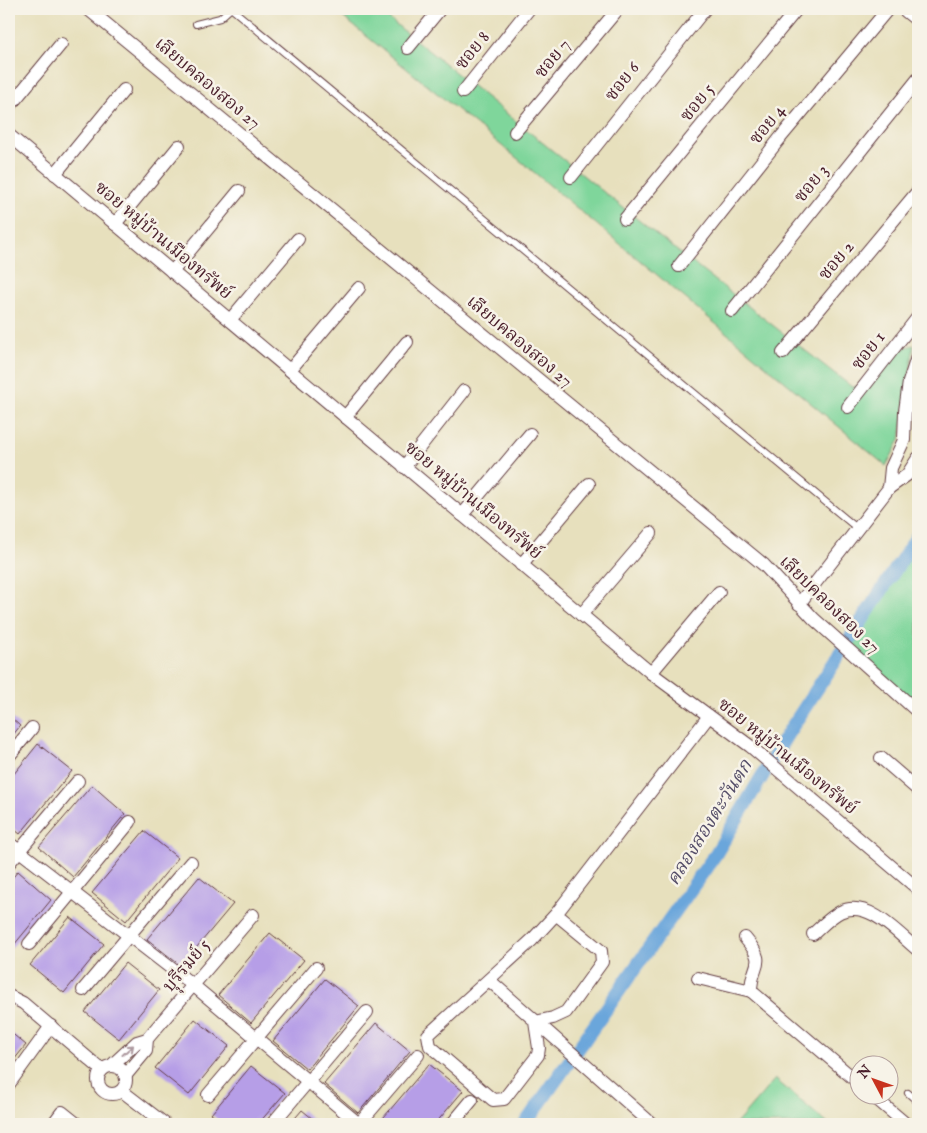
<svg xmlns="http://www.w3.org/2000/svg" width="927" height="1133" viewBox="0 0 927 1133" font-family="'IM FELL English','Noto Serif Thai',serif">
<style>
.green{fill:#7fd69b;stroke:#647a63}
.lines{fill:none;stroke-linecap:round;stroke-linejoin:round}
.canal{stroke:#6aa6db;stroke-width:14}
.building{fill:#b69ee7}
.service-casing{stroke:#623c41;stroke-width:8}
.minor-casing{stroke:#623c41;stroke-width:14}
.service{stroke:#fff;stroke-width:6}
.minor{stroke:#fff;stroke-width:12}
.oneway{stroke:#ae9aa0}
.labels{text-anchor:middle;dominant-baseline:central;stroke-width:5;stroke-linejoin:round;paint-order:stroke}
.street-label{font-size:18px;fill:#4a1f2b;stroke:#f7f3e8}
.water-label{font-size:19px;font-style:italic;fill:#554e69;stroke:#f7f3e8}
</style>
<rect width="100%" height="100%" fill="#f7f3e8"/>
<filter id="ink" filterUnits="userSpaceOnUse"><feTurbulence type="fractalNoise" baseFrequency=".02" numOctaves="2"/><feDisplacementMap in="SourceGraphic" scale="10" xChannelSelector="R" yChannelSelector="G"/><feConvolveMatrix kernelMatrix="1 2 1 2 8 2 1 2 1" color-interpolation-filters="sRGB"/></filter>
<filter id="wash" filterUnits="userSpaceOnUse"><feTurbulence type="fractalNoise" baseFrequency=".0096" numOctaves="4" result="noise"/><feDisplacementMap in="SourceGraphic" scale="20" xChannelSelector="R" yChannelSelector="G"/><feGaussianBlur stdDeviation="1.12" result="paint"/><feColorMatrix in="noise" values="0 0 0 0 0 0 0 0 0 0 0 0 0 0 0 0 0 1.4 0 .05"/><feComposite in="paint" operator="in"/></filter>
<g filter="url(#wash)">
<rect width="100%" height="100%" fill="#e7e0bd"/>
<g class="green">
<polygon points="333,9 377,9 657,235 852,387 864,386 902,348 914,345 900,440 886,466 523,163"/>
<polygon points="918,546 918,711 844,649"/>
<polygon points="775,1079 828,1124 736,1124"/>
</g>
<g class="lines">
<polyline class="canal" points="525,1124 715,855 788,733 918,535"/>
</g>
<g id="blocks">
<g class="building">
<polygon points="9,716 20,726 9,740"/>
<polygon points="38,744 72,771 20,834 9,825 9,780"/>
<polygon points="92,785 125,814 73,877 39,847"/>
<polygon points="144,831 178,858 126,921 92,893"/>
<polygon points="18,871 51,900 9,951 9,882"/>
<polygon points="199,877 233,904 181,966 147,939"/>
<polygon points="70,917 104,944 64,993 30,965"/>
<polygon points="270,933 304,960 251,1023 218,995"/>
<polygon points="125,963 159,990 119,1039 85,1012"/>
<polygon points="325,979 359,1006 307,1069 273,1041"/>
<polygon points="195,1019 229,1046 189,1095 155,1068"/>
<polygon points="376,1023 410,1051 358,1113 324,1084"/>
<polygon points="9,1031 26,1045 9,1066"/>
<polygon points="429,1064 463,1091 435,1124 378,1124"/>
<polygon points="251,1066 285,1093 258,1124 223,1124 211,1114"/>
<polygon points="302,1110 319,1124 290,1124"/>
</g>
</g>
</g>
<g filter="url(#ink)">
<use href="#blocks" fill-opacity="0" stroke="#623c41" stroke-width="1"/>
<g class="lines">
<g class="service-casing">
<g id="service">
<polyline points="232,9 858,529"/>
<polyline points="196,24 220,18 230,9"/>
<polyline points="908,1093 918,1102"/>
</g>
</g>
<g class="minor-casing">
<g id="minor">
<polyline points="88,9 764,565 814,619 918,712"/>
<polyline points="903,9 918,21"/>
<polyline points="408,48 440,9"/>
<polyline points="463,92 529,9"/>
<polyline points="9,107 61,44"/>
<polyline points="515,132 618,9"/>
<polyline points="9,135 651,673 750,746 918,889"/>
<polyline points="55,174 124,90"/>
<polyline points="571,177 705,9"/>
<polyline points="625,219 797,9"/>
<polyline points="115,224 179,146"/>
<polyline points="679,266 781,137 888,9"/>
<polyline points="172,272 239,191"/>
<polyline points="732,311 918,79"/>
<polyline points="230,320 298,239"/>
<polyline points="783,353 918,191"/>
<polyline points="290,370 359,288"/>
<polyline points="848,407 918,317"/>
<polyline points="345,417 407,342"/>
<polyline points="404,467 464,391"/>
<polyline points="889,488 891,468 904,440 905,411 909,382 918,354"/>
<polyline points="462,515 530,434"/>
<polyline points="521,565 589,484"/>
<polyline points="799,604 889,488 907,475 918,458"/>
<polyline points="581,615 651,533"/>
<polyline points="651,673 719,592"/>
<polyline points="9,756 32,728"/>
<polyline points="881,758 918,790"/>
<polyline points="9,843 194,986 359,1124"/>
<polyline points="9,863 78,781"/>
<polyline points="556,914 601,951 602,962 566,1012 553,1018 535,1022 539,1048 538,1055 504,1099 493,1100 430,1046 428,1035 532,940 556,914 709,716"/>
<path d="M 813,934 C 821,927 830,917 840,912 C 868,898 898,934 918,950"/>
<path d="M 745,938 C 769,966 751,963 751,991 L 860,1084"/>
<polyline points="29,944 130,822"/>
<polyline points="698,978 751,991"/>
<polyline points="489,980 652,1124"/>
<polyline points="83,990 191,862"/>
<polyline points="9,996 23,1003 102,1070"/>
<circle cx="112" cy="1080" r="14"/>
<polyline points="111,1066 137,1042 147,1039"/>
<polyline points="126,1075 146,1051 147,1039 253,915"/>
<polyline points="9,1084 51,1026"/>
<polyline points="122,1091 165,1124"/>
<polyline points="208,1095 316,968"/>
<polyline points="873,1096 906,1124"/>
<polyline points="53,1124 62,1112 77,1124"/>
<polyline points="272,1124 367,1012"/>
<polyline points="359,1124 418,1055"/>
<polyline points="452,1124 472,1100"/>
</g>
</g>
<use href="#service" class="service"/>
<use href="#minor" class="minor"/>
</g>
<defs><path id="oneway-shaft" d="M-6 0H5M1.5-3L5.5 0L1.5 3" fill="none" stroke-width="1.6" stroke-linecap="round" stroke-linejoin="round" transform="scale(1.25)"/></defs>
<use class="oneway" href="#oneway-shaft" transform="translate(128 1050) rotate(-42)"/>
</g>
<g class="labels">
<g class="street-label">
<text transform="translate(473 51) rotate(-51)">ซอย 8</text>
<text transform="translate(553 59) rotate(-50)">ซอย 7</text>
<text transform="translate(623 82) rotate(-52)">ซอย 6</text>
<text transform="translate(207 84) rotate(40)">เลียบคลองสอง 27</text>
<text transform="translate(698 103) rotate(-51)">ซอย 5</text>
<text transform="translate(768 125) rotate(-51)">ซอย 4</text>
<text transform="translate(812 184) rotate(-51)">ซอย 3</text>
<text transform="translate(163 241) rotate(40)">ซอย หมู่บ้านเมืองทรัพย์</text>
<text transform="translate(837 261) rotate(-50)">ซอย 2</text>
<text transform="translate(519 342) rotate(40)">เลียบคลองสอง 27</text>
<text transform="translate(869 351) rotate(-52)">ซอย 1</text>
<text transform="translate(473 501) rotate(40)">ซอย หมู่บ้านเมืองทรัพย์</text>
<text transform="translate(829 605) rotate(44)">เลียบคลองสอง 27</text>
<text transform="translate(787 757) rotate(39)">ซอย หมู่บ้านเมืองทรัพย์</text>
<text transform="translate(187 966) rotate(-50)">บุุรีรมย์ 5</text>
</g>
<g class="water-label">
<text transform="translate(710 823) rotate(-58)">คลองสองตะวันตก</text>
</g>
</g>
<rect width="927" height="1133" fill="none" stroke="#f7f3e8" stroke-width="30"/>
<g transform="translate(874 1080) rotate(311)"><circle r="24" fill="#f7f3e8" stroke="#b29e9c"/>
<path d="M0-4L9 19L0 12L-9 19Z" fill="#c8321e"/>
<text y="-8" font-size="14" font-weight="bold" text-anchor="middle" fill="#4a1f2b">N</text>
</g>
</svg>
